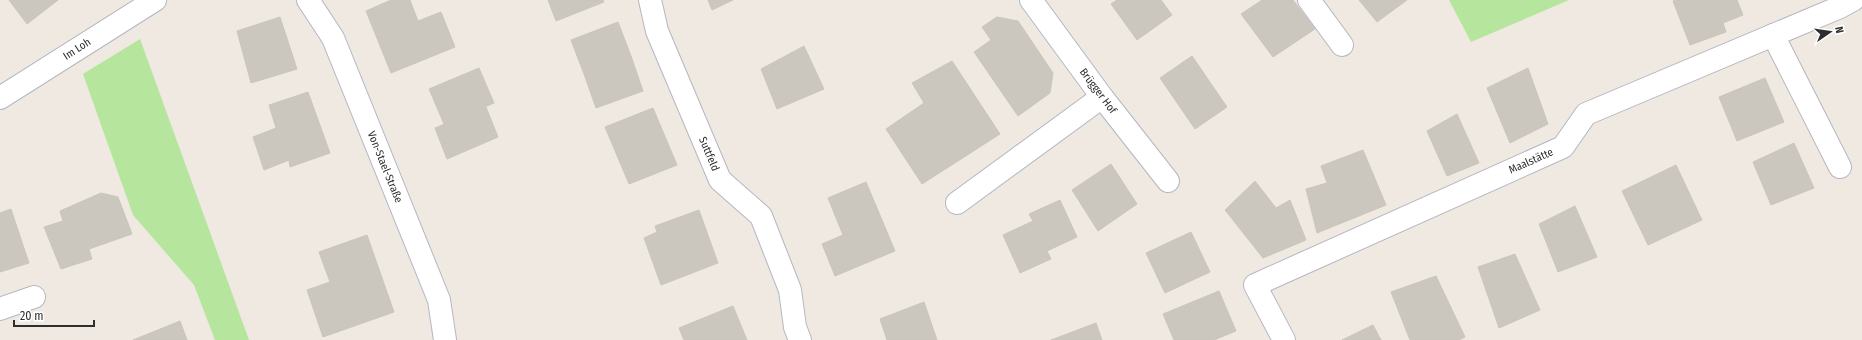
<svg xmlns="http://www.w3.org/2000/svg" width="1862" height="340" viewBox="0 0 1862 340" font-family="'Fira Sans Condensed',sans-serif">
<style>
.green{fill:#b6e59e}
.building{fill:#cbc7bf;stroke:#cbc5ba}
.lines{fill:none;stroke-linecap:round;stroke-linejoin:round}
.minor-casing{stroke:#b4b7c1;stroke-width:24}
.minor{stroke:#fff;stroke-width:22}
.labels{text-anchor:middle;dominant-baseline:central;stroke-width:3;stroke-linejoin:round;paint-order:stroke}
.street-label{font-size:11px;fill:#2e2e2e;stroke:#fff}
</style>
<rect width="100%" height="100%" fill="#efe9e1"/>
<g class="green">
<polygon points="1449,0 1569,0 1471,42"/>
<polygon points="140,39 249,340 215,340 194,285 133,215 83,74"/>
</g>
<g class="building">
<polygon points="9,0 58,0 27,24"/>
<polygon points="391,0 410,0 418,21 441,12 455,47 391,73 366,11"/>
<polygon points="548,0 603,0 604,2 556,21"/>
<polygon points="708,0 733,0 712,10"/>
<polygon points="1117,0 1161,0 1172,15 1137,40 1111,4"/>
<polygon points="1262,0 1293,0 1315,29 1273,57 1241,14"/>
<polygon points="1359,0 1407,0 1377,22"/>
<polygon points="1676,0 1737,0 1743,15 1723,23 1726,32 1690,45 1673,1"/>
<polygon points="280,17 297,69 251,83 237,31"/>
<polygon points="997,17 1018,21 1053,73 1050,93 1018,116 974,52 991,40 982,27"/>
<polygon points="618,22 631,56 584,74 571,40"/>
<polygon points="804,46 824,89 777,109 761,69"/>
<polygon points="631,56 643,91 596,108 584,74"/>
<polygon points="1192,56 1227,107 1195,129 1160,78"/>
<polygon points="952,61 1000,134 922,184 886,129 924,103 912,83"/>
<polygon points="479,68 494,103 444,124 429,89"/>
<polygon points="1528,68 1548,124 1510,143 1487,88"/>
<polygon points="1765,78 1784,122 1737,141 1719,97"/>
<polygon points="308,92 330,153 290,167 289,160 264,170 253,137 276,128 269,105"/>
<polygon points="486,107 498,137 447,159 435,128"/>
<polygon points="653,108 677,165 629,184 605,127"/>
<polygon points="1457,114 1479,163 1447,176 1427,131"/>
<polygon points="1794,143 1814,188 1771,205 1753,162"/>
<polygon points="1363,150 1386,205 1317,233 1306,189 1327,183 1321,166"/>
<polygon points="1111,164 1137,204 1098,231 1072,190"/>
<polygon points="1676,165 1702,220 1648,245 1622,191"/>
<polygon points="1255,181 1276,208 1290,200 1306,240 1263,258 1225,210"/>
<polygon points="866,182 895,251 835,276 822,244 843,235 828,198"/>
<polygon points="101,193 118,197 132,234 89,249 92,259 61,269 44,227 63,221 60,211"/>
<polygon points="1060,200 1077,237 1047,251 1051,259 1020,273 1003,235 1033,221 1029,214"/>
<polygon points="1575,206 1597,257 1558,272 1539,224"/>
<polygon points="11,209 29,263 0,272 0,213"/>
<polygon points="699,210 718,263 661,285 644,238 657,232 655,226"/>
<polygon points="1191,232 1210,272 1165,293 1146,253"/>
<polygon points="367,235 394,312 323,337 307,290 330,282 319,252"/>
<polygon points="1515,254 1540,310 1499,328 1478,267"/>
<polygon points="1436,276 1465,337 1459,340 1410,340 1391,292"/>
<polygon points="1219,291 1236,331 1214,340 1174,340 1163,314"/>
<polygon points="924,302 937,340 887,340 880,319"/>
<polygon points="733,306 747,340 684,340 679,328"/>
<polygon points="180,321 187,340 133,340"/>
<polygon points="1096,323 1102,340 1051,340"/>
<polygon points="1373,325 1381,340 1342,340"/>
</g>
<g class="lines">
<g class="minor-casing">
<g id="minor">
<polyline points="308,0 333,38 439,300 445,340"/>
<polyline points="650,0 657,31 720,180 761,216 790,290 795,327 800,340"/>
<polyline points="1031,0 1102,97 1168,181"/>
<polyline points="1309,0 1342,45"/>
<polyline points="1773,35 1840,167"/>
<polyline points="0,98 155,0"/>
<polyline points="957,203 1102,97"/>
<polyline points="0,309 34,297"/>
<polyline points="1284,340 1255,285 1563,147 1586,114 1840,7 1853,0"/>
</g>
</g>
<use href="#minor" class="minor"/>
</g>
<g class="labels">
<g class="street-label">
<text transform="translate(77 49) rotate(-33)">Im Loh</text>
<text transform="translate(1098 91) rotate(53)">Brügger Hof</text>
<text transform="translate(709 154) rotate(67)">Suttfeld</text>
<text transform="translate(1531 161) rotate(-24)">Maalstätte</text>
<text transform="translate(385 167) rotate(68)">Von-Stael-Straße</text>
</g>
</g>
<g transform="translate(1830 32) rotate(77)" stroke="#ffffff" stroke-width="3" paint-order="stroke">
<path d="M0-3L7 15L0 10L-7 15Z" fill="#2e2e2e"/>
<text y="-6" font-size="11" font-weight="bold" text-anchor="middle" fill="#2e2e2e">N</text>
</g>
<path d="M14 320v6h80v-6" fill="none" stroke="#2e2e2e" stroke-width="2"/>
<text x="20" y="320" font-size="12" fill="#2e2e2e" stroke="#ffffff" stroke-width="3" paint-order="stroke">20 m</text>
</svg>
